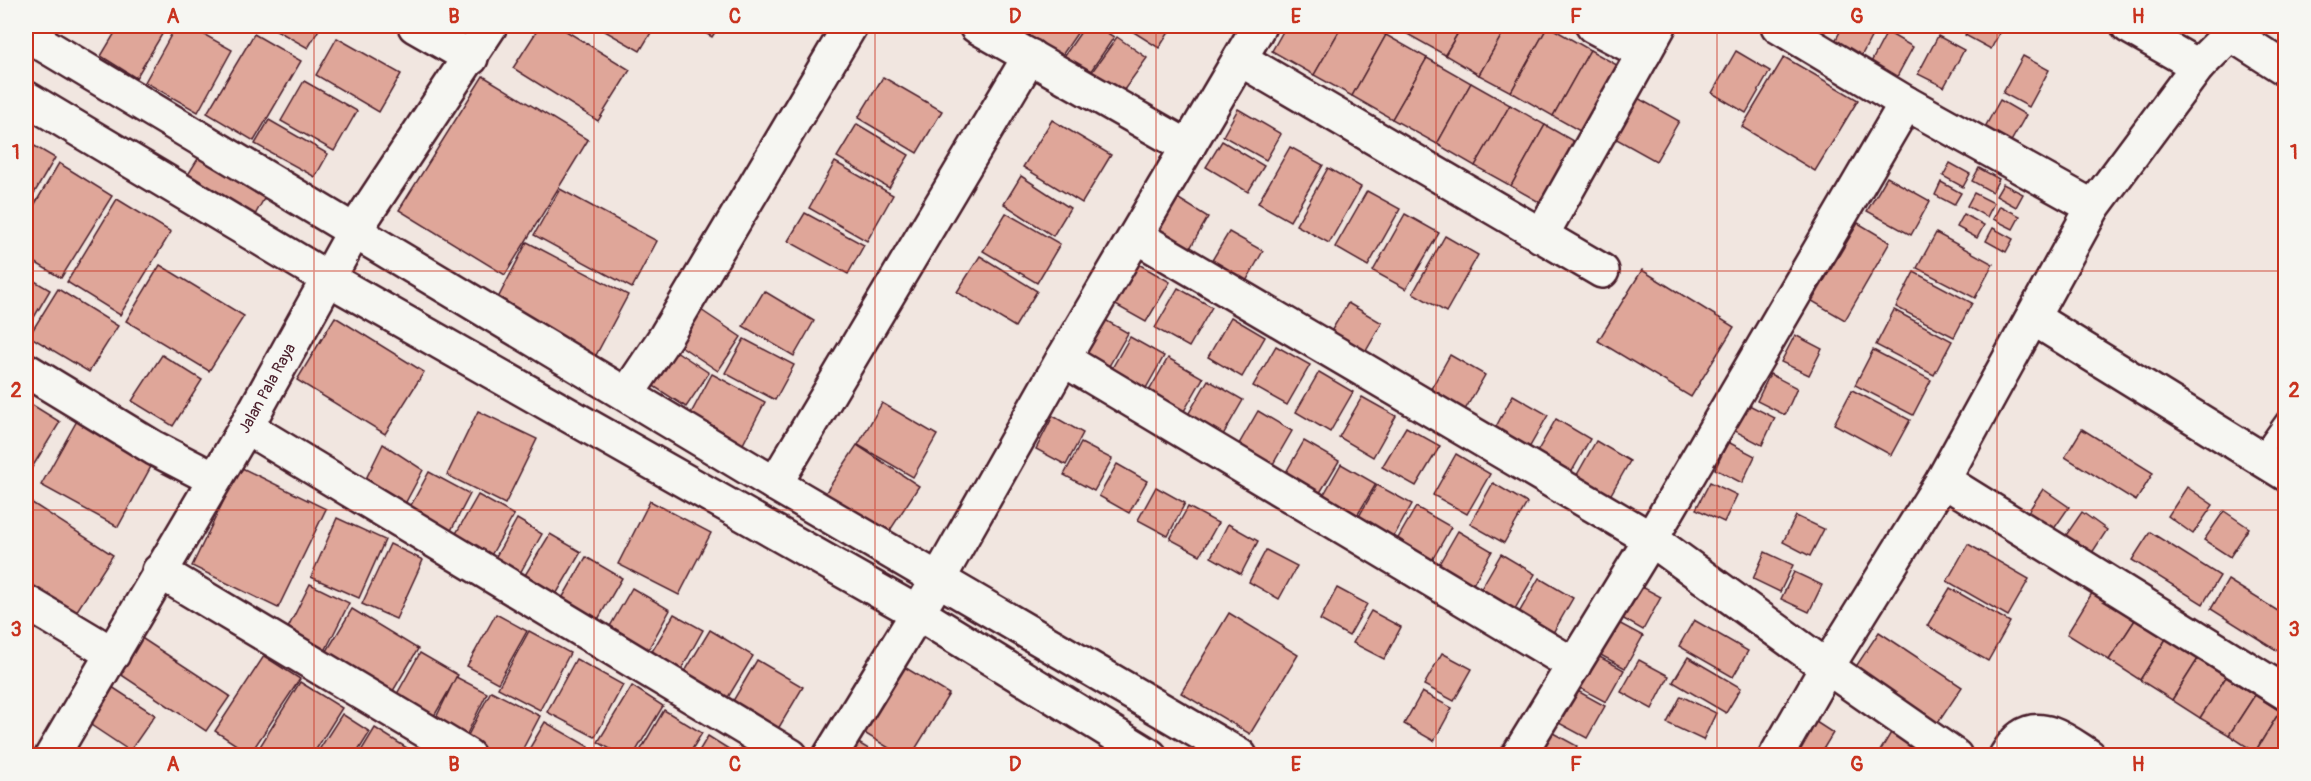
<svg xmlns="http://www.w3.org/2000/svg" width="2311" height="781" viewBox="0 0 2311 781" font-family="Pangolin,sans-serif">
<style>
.building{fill:#dfa699;stroke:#4a1f2b;stroke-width:1.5}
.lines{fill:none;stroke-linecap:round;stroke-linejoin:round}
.lane-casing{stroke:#4a1f2b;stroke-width:21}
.street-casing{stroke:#4a1f2b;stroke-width:38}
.secondary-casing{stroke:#4a1f2b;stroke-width:38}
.lane{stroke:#f6f6f2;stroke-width:16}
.street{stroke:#f6f6f2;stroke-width:33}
.secondary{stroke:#f6f6f2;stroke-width:33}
.grid{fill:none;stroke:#c8321e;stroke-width:1.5;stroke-opacity:0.55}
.labels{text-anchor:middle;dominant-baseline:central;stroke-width:4.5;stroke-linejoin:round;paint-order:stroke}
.street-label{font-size:16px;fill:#4a1f2b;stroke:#f6f6f2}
.neatline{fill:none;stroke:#c8321e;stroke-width:2}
.grid-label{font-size:20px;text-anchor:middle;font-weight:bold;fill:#c8321e}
</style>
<rect width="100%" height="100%" fill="#f1e6e0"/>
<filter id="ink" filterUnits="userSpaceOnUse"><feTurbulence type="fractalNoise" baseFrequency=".0167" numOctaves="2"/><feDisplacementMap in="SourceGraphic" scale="12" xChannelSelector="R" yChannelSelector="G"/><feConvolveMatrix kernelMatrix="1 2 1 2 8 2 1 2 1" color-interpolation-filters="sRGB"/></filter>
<g filter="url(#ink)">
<g class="building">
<polygon points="119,26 167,26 136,78 101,56"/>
<polygon points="176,26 189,26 232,50 198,112 145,82"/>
<polygon points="269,26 321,26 308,48"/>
<polygon points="540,26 558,26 630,70 598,121 513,68"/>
<polygon points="596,26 655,26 640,51"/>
<polygon points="693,26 719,26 712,37"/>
<polygon points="994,26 1035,26 1023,44"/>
<polygon points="1036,26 1082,26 1056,64 1024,43"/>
<polygon points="1085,26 1096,26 1114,37 1084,81 1058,65"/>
<polygon points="1124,26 1173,26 1159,48"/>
<polygon points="1286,26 1342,26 1314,75 1272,51"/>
<polygon points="1342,26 1369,26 1386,35 1352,96 1314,75"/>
<polygon points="1393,26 1462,26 1445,55"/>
<polygon points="1462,26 1507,26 1479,75 1445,55"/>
<polygon points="1507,26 1548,26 1511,92 1479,75"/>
<polygon points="1548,26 1590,50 1553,116 1511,92"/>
<polygon points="1843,26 1877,26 1857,64 1831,49"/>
<polygon points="1970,26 2003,26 1991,49 1965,35"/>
<polygon points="1887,32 1913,47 1893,84 1867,70"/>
<polygon points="254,34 301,61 254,141 207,113"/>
<polygon points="1386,35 1427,58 1392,119 1352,96"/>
<polygon points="1938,36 1964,50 1944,87 1918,74"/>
<polygon points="1117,37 1147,58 1116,101 1086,80"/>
<polygon points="337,38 401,74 379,112 316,75"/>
<polygon points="1590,50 1624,69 1587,135 1553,116"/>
<polygon points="1736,51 1770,71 1746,113 1712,93"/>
<polygon points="2023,56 2049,70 2029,107 2003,93"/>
<polygon points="1784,57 1858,100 1815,171 1742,127"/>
<polygon points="1427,58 1471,83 1437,144 1392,119"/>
<polygon points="483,76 588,140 505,275 399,210"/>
<polygon points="883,77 942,111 917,153 858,118"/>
<polygon points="304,81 357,111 334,151 281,121"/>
<polygon points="1471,83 1510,105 1475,166 1437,144"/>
<polygon points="1627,92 1679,121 1656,161 1604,132"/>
<polygon points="2000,100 2026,115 2005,152 1979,138"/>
<polygon points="1510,105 1545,125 1511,186 1475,166"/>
<polygon points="1238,109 1281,134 1266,160 1223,136"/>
<polygon points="269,120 328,154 315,177 255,144"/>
<polygon points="1052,120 1111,155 1082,203 1023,167"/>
<polygon points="857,124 909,155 889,188 837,157"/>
<polygon points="1545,125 1580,145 1546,206 1511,186"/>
<polygon points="26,141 55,158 26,207"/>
<polygon points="1222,141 1264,166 1248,192 1206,167"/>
<polygon points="1290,147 1323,165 1290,221 1258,203"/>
<polygon points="201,154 266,195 251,222 184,181"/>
<polygon points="835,162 893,195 867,241 809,208"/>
<polygon points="59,163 112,196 61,278 26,257 26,219"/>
<polygon points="1950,163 1970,174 1963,187 1943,176"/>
<polygon points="1328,168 1361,187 1329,243 1296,225"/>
<polygon points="1979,168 1999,179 1992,192 1972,181"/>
<polygon points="1021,176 1070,208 1053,236 1004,204"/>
<polygon points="1887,177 1930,201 1911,235 1867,211"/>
<polygon points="1941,182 1961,193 1954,205 1935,195"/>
<polygon points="2003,184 2023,194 2016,207 1996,196"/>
<polygon points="560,189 657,241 632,288 534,235"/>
<polygon points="1367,191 1400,209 1368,266 1335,247"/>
<polygon points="1974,193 1994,203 1987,217 1967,206"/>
<polygon points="1174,196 1208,217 1185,257 1151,237"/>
<polygon points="117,199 171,232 120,315 67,282"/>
<polygon points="2000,206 2020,216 2013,229 1993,219"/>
<polygon points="805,213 864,245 848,274 788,241"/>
<polygon points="1006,213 1060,244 1037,283 983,251"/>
<polygon points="1405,214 1439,233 1406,289 1373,271"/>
<polygon points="1964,214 1984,225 1977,238 1957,227"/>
<polygon points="1858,223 1890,242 1845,320 1812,301"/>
<polygon points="1993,228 2013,239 2006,252 1986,241"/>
<polygon points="1229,232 1263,251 1240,292 1205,272"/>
<polygon points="1936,233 1993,264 1975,298 1917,268"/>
<polygon points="1445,236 1478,255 1446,312 1413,293"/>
<polygon points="527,242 628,295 595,357 495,304"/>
<polygon points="980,256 1037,291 1015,327 957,292"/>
<polygon points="1135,262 1170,282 1146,322 1112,303"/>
<polygon points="160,265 244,316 209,371 126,321"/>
<polygon points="1642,270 1734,327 1691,397 1598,341"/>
<polygon points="1914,272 1972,303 1954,337 1896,307"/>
<polygon points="26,276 50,290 26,331"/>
<polygon points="1178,288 1212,307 1189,347 1155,328"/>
<polygon points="58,289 118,326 89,372 29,336"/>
<polygon points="764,291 814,321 794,356 743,326"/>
<polygon points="1348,303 1382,323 1359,363 1324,343"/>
<polygon points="692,304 741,337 718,371 669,338"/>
<polygon points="1894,310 1952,341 1934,375 1876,345"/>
<polygon points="1093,313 1128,333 1105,373 1070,354"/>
<polygon points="335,317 424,372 385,434 297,380"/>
<polygon points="1231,317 1265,337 1242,377 1208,357"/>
<polygon points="1795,335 1822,349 1809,375 1781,362"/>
<polygon points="1130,337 1164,356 1141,397 1107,377"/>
<polygon points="744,339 794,365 775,400 725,373"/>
<polygon points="664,343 709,373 686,407 641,378"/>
<polygon points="1276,346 1310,365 1287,405 1253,386"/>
<polygon points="1873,350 1931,380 1913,415 1855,385"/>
<polygon points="162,355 202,380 173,426 132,401"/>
<polygon points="1450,355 1485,375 1462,415 1427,396"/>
<polygon points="1168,358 1203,378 1180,418 1145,398"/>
<polygon points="1319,372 1353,392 1330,432 1296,412"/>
<polygon points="712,374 765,402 742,446 689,417"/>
<polygon points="1770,374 1797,388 1785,415 1757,401"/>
<polygon points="1208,380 1243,400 1220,440 1185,420"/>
<polygon points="1852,390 1910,420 1891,455 1834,424"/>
<polygon points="1513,395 1548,415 1525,455 1491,436"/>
<polygon points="1362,397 1396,416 1373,457 1339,437"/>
<polygon points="26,401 60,422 28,474 26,473"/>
<polygon points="882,403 937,435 913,477 858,445"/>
<polygon points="1747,404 1775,418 1762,445 1735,431"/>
<polygon points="478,411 537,439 505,504 447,475"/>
<polygon points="1258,411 1292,431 1269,471 1235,451"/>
<polygon points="1053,416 1083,433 1066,465 1036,449"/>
<polygon points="78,419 154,461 118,527 41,485"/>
<polygon points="1556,419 1590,439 1567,480 1533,459"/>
<polygon points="1406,427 1440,446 1416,486 1382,467"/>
<polygon points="2082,429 2153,473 2136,501 2065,457"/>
<polygon points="1304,441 1339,461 1315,501 1281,481"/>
<polygon points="1596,441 1630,461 1607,501 1573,482"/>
<polygon points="1728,442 1755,456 1742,483 1715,469"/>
<polygon points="1081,443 1112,459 1094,491 1064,475"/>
<polygon points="383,444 423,470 399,515 359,493"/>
<polygon points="857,445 919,486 885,538 822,498"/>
<polygon points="1456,454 1490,474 1467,514 1433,495"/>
<polygon points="1117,464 1147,481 1129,513 1099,496"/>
<polygon points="1341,464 1376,484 1352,524 1318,505"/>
<polygon points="240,467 326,509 278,608 192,566"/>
<polygon points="429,472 470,494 445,542 403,520"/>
<polygon points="1710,482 1737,495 1724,522 1696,509"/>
<polygon points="1493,483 1527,503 1504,543 1470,524"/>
<polygon points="1377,485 1412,504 1389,545 1354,525"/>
<polygon points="1156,487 1185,503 1168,536 1138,520"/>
<polygon points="2187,487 2213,505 2193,534 2168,516"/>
<polygon points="2043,489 2069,507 2049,536 2024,518"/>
<polygon points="478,495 514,515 486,564 450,544"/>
<polygon points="26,499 113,555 71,620 26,592"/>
<polygon points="650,501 711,533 679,595 618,564"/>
<polygon points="1188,507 1218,523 1200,555 1170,539"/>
<polygon points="1416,507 1451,527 1428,567 1393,547"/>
<polygon points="2224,511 2249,528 2230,557 2204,540"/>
<polygon points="2082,512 2107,530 2088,559 2062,541"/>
<polygon points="1796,516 1824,529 1810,556 1783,542"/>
<polygon points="337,518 385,540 359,598 311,577"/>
<polygon points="517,519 542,534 515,582 490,567"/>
<polygon points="1228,524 1258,541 1241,574 1211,557"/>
<polygon points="1458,531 1492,551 1469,591 1435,571"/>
<polygon points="2150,532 2220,576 2203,604 2132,560"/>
<polygon points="550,534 581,552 551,603 519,585"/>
<polygon points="390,544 423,560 396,619 362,604"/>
<polygon points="1968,544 2029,579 2008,616 1947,581"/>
<polygon points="1266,550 1297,566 1279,599 1249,582"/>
<polygon points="1765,552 1793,565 1780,592 1753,579"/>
<polygon points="1501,554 1535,574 1512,614 1478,594"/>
<polygon points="586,557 622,578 593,628 557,607"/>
<polygon points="1794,572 1822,585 1809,612 1781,599"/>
<polygon points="1539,578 1573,598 1550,638 1516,618"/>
<polygon points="2228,580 2286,616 2286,646 2281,653 2211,609"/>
<polygon points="1631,581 1661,597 1643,630 1613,613"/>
<polygon points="310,584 349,603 323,655 284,636"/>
<polygon points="632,588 670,610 644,657 605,635"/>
<polygon points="1337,588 1367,604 1349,636 1320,620"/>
<polygon points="1950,588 2010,622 1988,661 1927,626"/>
<polygon points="2092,593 2135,620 2109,660 2067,634"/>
<polygon points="352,609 418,649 390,696 324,656"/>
<polygon points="1371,611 1401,627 1384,659 1353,643"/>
<polygon points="1229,613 1298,655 1250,734 1181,693"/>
<polygon points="496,614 527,631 498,683 467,666"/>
<polygon points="674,614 703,630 677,677 647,660"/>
<polygon points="1613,620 1643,636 1625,668 1595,652"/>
<polygon points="1694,620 1748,651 1733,677 1679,646"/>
<polygon points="2135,620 2166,639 2140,680 2109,660"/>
<polygon points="710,630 753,656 724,704 681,678"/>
<polygon points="529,631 570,653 540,710 498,688"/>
<polygon points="1879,632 1962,687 1936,726 1853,671"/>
<polygon points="140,637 230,696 206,731 117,672"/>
<polygon points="2166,639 2198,659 2172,700 2140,680"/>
<polygon points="420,653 458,675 430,723 393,701"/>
<polygon points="1442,653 1472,669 1454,701 1424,685"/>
<polygon points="1594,654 1624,670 1606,702 1576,686"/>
<polygon points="264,656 300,679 250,754 215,731"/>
<polygon points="1688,657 1741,688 1726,713 1673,682"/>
<polygon points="576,659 623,685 595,737 547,712"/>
<polygon points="2198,659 2226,677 2200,718 2172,700"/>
<polygon points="757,660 803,687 775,734 730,706"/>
<polygon points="1639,660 1669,676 1652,709 1621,692"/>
<polygon points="901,665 949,694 911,756 902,756 861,731"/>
<polygon points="456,677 487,693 463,742 432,726"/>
<polygon points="2226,677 2255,695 2229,735 2200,718"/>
<polygon points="300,682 342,708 312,756 254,756"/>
<polygon points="632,686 663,706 633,756 622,756 598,742"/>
<polygon points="112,687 155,715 130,751 88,723"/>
<polygon points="1574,689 1605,706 1587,738 1557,722"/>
<polygon points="491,691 540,716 519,756 478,756 462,747"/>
<polygon points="1422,692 1452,708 1434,741 1404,724"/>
<polygon points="2255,695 2280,711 2255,752 2229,735"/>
<polygon points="1681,696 1716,713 1703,740 1667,723"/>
<polygon points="664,710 702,733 688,756 637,756"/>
<polygon points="2280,711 2286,714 2286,756 2261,756 2255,752"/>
<polygon points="342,714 370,732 355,756 315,756"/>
<polygon points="545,722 589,747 584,756 525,756"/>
<polygon points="1816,722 1833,733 1819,756 1794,756"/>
<polygon points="1895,726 1926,745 1920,756 1877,756"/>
<polygon points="375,728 415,753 413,756 358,756"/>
<polygon points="1551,732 1577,746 1572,756 1538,756"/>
<polygon points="708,736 740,756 696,756"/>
<polygon points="852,739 880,756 841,756"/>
</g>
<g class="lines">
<g class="lane-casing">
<polyline id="lane" points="2258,457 2286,418"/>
</g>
<g class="street-casing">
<g id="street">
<polyline points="415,26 471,58"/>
<polyline points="976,26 1188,147"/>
<polyline points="1593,26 1644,53 1659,26"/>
<polyline points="1778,26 1906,103"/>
<polyline points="2128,26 2198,66"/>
<polyline points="26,34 775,484 1240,756"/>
<polyline points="2231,34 2286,69"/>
<polyline points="1240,59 1602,271"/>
<polyline points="26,98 327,278 916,612 1150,756"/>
<polyline points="1136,236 1651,539 1827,667 1955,756"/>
<polyline points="1541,236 1644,53"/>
<polyline points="2033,318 2286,474"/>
<polyline points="1063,359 1574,665"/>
<polyline points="26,370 154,448 214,479"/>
<polyline points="627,394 666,336 850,26"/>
<polyline points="246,427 791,756"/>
<polyline points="1943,480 2286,693"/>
<polyline points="775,484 1030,56"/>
<polyline points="159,571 468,756"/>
<polyline points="26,602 113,654"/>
<polyline points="830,756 939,578 1063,359 1259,26"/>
<polyline points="1518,756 1651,539 1906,103 2093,207"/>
<polyline points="1776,756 1827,667 1943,480 2093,207 2198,66 2238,26"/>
<path d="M 2006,756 C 2010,750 2015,741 2021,737 C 2043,721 2070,744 2089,756"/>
</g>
</g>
<g class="secondary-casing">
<g id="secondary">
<path id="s1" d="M 52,756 L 246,427 L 355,230 L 490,26"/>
</g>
</g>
<use href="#lane" class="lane"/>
<use href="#street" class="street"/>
<use href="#secondary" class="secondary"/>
</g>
</g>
<path class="grid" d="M 314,26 L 314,756M 594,26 L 594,756M 875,26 L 875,756M 1156,26 L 1156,756M 1436,26 L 1436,756M 1717,26 L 1717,756M 1997,26 L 1997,756M 26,271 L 2286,271M 26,510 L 2286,510"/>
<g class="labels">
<g class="street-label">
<text stroke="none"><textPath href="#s1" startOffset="426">Jalan Pala Raya</textPath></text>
</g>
</g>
<rect width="2311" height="781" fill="none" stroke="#f6f6f2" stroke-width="66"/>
<rect x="33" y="33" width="2245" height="715" class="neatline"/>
<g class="grid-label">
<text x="173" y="23">A</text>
<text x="454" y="23">B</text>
<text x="735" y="23">C</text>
<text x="1015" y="23">D</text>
<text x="1296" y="23">E</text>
<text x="1576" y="23">F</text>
<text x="1857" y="23">G</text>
<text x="2138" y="23">H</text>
<text x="16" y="159">1</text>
<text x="2294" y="159">1</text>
<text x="16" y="397">2</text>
<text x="2294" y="397">2</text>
<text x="16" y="636">3</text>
<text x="2294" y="636">3</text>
<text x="173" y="771">A</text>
<text x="454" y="771">B</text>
<text x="735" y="771">C</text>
<text x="1015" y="771">D</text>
<text x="1296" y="771">E</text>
<text x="1576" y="771">F</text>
<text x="1857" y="771">G</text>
<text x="2138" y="771">H</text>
</g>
</svg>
